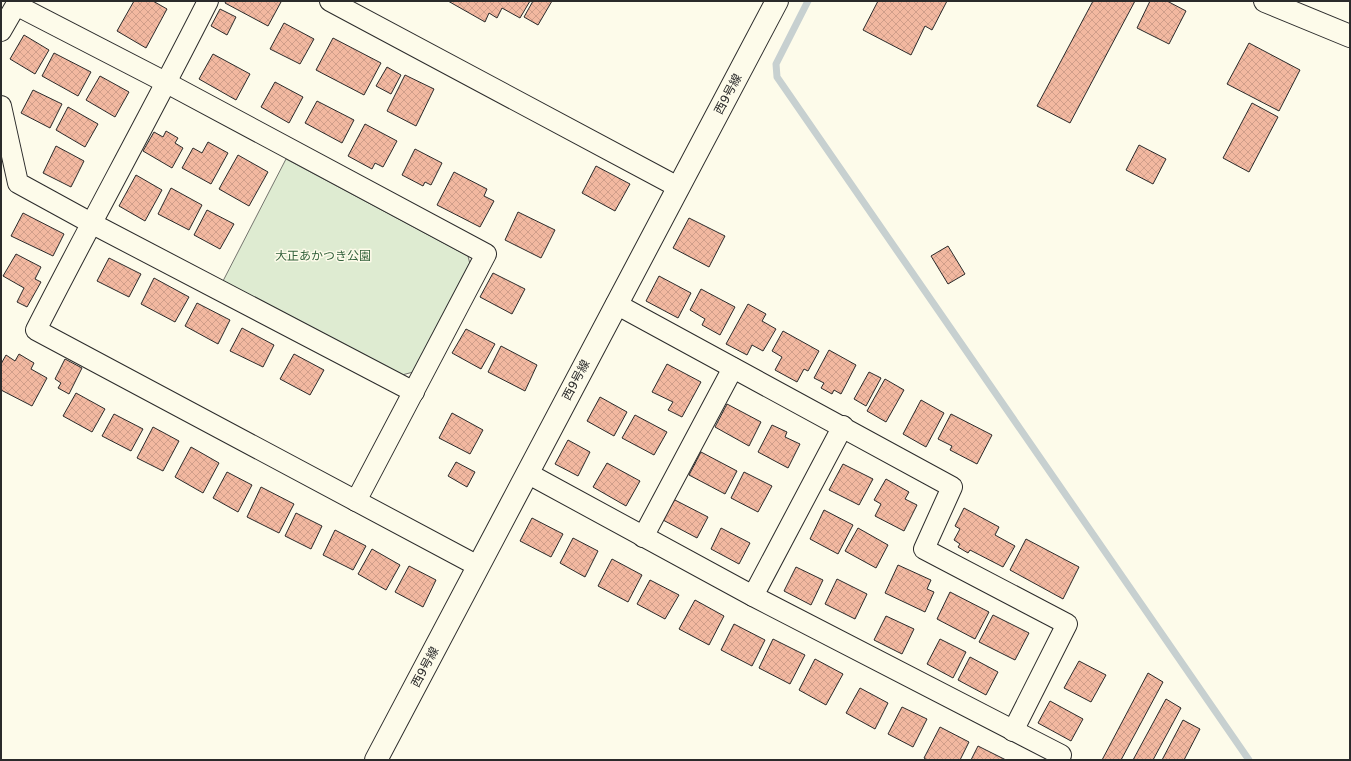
<svg xmlns="http://www.w3.org/2000/svg" width="1351" height="761" viewBox="0 0 1351 761" font-family="'DejaVu Sans','Noto Sans JP',sans-serif">
<style>
.park{fill:#deebd1;stroke:#74746e}
.lines{fill:none;stroke-linecap:round;stroke-linejoin:round}
.stream{stroke:#c7d0d0;stroke-width:7}
.building{fill:url(#building-cross-hatch);stroke:#2b2b2b}
.minor-casing{stroke:#2b2b2b;stroke-width:22}
.tertiary-casing{stroke:#2b2b2b;stroke-width:24}
.minor{stroke:#fdfbea;stroke-width:20}
.tertiary{stroke:#fdfbea;stroke-width:22}
.labels{text-anchor:middle;dominant-baseline:central;stroke-width:3;stroke-linejoin:round;paint-order:stroke}
.street-label{font-size:12px;fill:#2b2b2b;stroke:#fdfbea}
.park-label{font-size:12px;fill:#34623c;stroke:#fdfbea}
</style>
<defs>
<pattern id="building-cross-hatch" width="8" height="8" patternUnits="userSpaceOnUse"><rect width="8" height="8" fill="#f2b8a0"/><path d="M0 0l8 8M0 8l8-8" fill="none" stroke="#d09e8a"/></pattern>
</defs>
<rect width="100%" height="100%" fill="#fdfbea"/>
<polygon class="park" points="286,159 468,256 471,268 417,371 402,375 223,281"/>
<g class="lines">
<polyline class="stream" points="808,1 776,64 777,77 1249,760"/>
</g>
<g class="building">
<polygon points="134,1 153,1 167,9 146,48 117,31"/>
<polygon points="226,1 278,1 281,2 268,26 225,3"/>
<polygon points="448,1 530,1 520,18 502,8 497,18 489,13 485,22"/>
<polygon points="533,1 552,1 538,25 524,17"/>
<polygon points="878,1 947,1 932,30 925,26 911,55 863,30"/>
<polygon points="1093,1 1135,1 1070,123 1037,106"/>
<polygon points="1150,1 1167,1 1186,11 1169,44 1137,28"/>
<polygon points="220,9 236,17 227,35 211,26"/>
<polygon points="284,23 314,39 300,64 270,49"/>
<polygon points="24,35 49,50 35,74 10,59"/>
<polygon points="333,38 381,63 364,95 316,70"/>
<polygon points="1249,43 1300,70 1279,111 1227,84"/>
<polygon points="54,53 91,72 78,96 42,76"/>
<polygon points="213,54 250,74 236,100 199,79"/>
<polygon points="387,67 401,75 391,94 376,86"/>
<polygon points="405,75 434,89 416,126 387,111"/>
<polygon points="100,76 129,92 115,117 86,100"/>
<polygon points="275,82 303,97 289,123 261,107"/>
<polygon points="33,90 62,104 50,128 21,113"/>
<polygon points="317,101 354,120 342,143 305,123"/>
<polygon points="1252,103 1278,117 1249,172 1223,158"/>
<polygon points="68,107 98,124 85,147 56,130"/>
<polygon points="365,124 397,141 383,167 375,163 372,169 348,156"/>
<polygon points="166,131 178,138 175,143 183,148 172,168 143,151 154,132 163,137"/>
<polygon points="208,142 228,153 211,184 182,168 193,148 202,153"/>
<polygon points="1139,145 1166,159 1153,184 1126,170"/>
<polygon points="56,146 84,161 71,187 43,173"/>
<polygon points="415,149 442,163 431,185 425,182 423,186 402,175"/>
<polygon points="238,155 268,172 249,206 219,189"/>
<polygon points="596,166 630,184 615,211 582,193"/>
<polygon points="454,172 487,189 484,196 494,201 480,227 437,205"/>
<polygon points="136,175 162,190 145,221 119,206"/>
<polygon points="171,188 202,205 189,230 158,214"/>
<polygon points="207,210 234,224 220,249 194,235"/>
<polygon points="518,212 555,230 541,258 505,240"/>
<polygon points="23,213 64,234 53,256 11,236"/>
<polygon points="689,218 725,236 709,267 673,248"/>
<polygon points="948,246 965,274 948,284 931,256"/>
<polygon points="16,254 41,267 35,279 41,282 27,307 17,302 24,288 3,276"/>
<polygon points="109,258 141,274 129,297 97,281"/>
<polygon points="493,273 525,289 512,314 480,297"/>
<polygon points="659,276 691,293 678,318 646,301"/>
<polygon points="154,278 189,297 175,322 141,304"/>
<polygon points="701,289 735,307 720,335 702,325 705,319 690,310"/>
<polygon points="197,303 230,320 218,344 185,326"/>
<polygon points="748,304 766,314 762,321 776,329 763,351 752,345 747,355 726,344"/>
<polygon points="242,328 274,345 263,367 230,351"/>
<polygon points="466,329 495,344 481,369 452,353"/>
<polygon points="783,331 819,351 808,371 804,369 797,382 775,370 782,357 772,351"/>
<polygon points="501,346 537,365 525,391 488,372"/>
<polygon points="829,350 856,365 841,394 834,390 832,394 821,388 824,383 814,378"/>
<polygon points="19,354 34,363 31,369 47,378 32,406 1,390 1,364 6,355 15,361"/>
<polygon points="294,354 324,370 310,395 280,379"/>
<polygon points="65,359 82,368 69,394 58,388 61,383 55,379"/>
<polygon points="667,364 701,382 682,417 668,410 673,402 652,392"/>
<polygon points="869,372 881,378 866,406 854,399"/>
<polygon points="885,379 904,390 886,422 867,411"/>
<polygon points="76,393 105,409 92,432 63,416"/>
<polygon points="600,397 627,412 614,436 587,421"/>
<polygon points="921,400 944,413 926,447 903,434"/>
<polygon points="727,404 761,422 749,446 715,427"/>
<polygon points="452,413 483,430 470,454 439,438"/>
<polygon points="114,414 143,429 131,451 102,436"/>
<polygon points="951,414 992,435 977,464 950,450 952,446 938,439"/>
<polygon points="635,415 667,432 654,455 622,438"/>
<polygon points="772,425 787,432 785,437 800,444 788,468 758,452"/>
<polygon points="153,427 179,441 163,471 137,458"/>
<polygon points="568,440 590,452 578,476 555,464"/>
<polygon points="191,447 219,463 203,493 175,477"/>
<polygon points="701,452 737,471 725,494 689,475"/>
<polygon points="456,462 475,472 467,487 448,476"/>
<polygon points="607,463 640,481 626,506 593,487"/>
<polygon points="843,464 873,479 859,505 829,490"/>
<polygon points="227,472 252,485 238,512 213,498"/>
<polygon points="744,472 772,486 758,512 731,498"/>
<polygon points="886,479 909,492 905,499 917,505 904,531 875,516 881,504 874,500"/>
<polygon points="261,487 294,504 279,533 247,517"/>
<polygon points="673,499 708,517 697,538 663,520"/>
<polygon points="964,508 999,527 995,535 1015,546 1003,567 970,550 968,553 958,547 960,544 954,540 960,529 955,526"/>
<polygon points="824,510 853,525 838,554 810,539"/>
<polygon points="296,513 322,526 311,549 285,536"/>
<polygon points="532,518 563,534 551,557 520,541"/>
<polygon points="721,528 750,543 739,564 711,549"/>
<polygon points="858,528 888,545 876,568 845,551"/>
<polygon points="335,530 366,546 353,570 323,555"/>
<polygon points="573,538 598,551 585,577 560,563"/>
<polygon points="1026,539 1079,567 1063,599 1010,570"/>
<polygon points="372,549 400,565 386,590 358,574"/>
<polygon points="612,559 642,575 628,602 598,586"/>
<polygon points="898,565 931,580 927,589 934,592 925,612 885,593"/>
<polygon points="409,566 436,580 423,607 395,592"/>
<polygon points="796,567 823,580 811,605 784,591"/>
<polygon points="837,579 867,594 855,619 825,604"/>
<polygon points="650,580 679,595 665,619 637,604"/>
<polygon points="950,592 989,612 975,639 937,619"/>
<polygon points="695,600 724,616 709,645 679,629"/>
<polygon points="993,615 1029,633 1015,660 979,642"/>
<polygon points="886,616 914,629 902,654 874,640"/>
<polygon points="734,624 765,640 752,666 721,650"/>
<polygon points="773,639 805,655 790,684 759,668"/>
<polygon points="940,639 966,652 953,678 927,664"/>
<polygon points="970,657 998,672 986,695 958,680"/>
<polygon points="815,659 843,674 826,705 799,690"/>
<polygon points="1079,661 1106,675 1091,702 1064,688"/>
<polygon points="1148,673 1163,682 1121,760 1102,760"/>
<polygon points="860,688 888,703 875,729 846,713"/>
<polygon points="1166,699 1181,708 1153,760 1133,760"/>
<polygon points="1050,701 1083,719 1071,741 1038,723"/>
<polygon points="902,707 927,719 913,747 888,734"/>
<polygon points="1183,720 1200,729 1184,760 1162,760"/>
<polygon points="940,727 969,742 960,760 927,760 924,758"/>
<polygon points="978,746 1006,760 971,760"/>
</g>
<g class="lines">
<g class="minor-casing">
<g id="minor">
<path d="M 208,1 C 152,112 92,220 36,330 L 478,566"/>
<polyline points="330,1 678,187"/>
<polyline points="1,31 16,5 167,83 486,254 356,501"/>
<polyline points="1,106 18,183 91,223 414,392"/>
<polyline points="616,304 952,487 924,549 1067,624 1013,731"/>
<polyline points="527,473 753,596 1061,755"/>
<polyline points="643,537 733,368"/>
<polyline points="753,596 843,426"/>
</g>
</g>
<g class="tertiary-casing">
<g id="tertiary">
<polyline points="1265,1 1350,36"/>
<polyline points="376,760 777,1"/>
</g>
</g>
<use href="#minor" class="minor"/>
<use href="#tertiary" class="tertiary"/>
</g>
<g class="labels">
<g class="street-label">
<text transform="translate(728 94) rotate(-62)">西9号線</text>
<text transform="translate(576 380) rotate(-62)">西9号線</text>
<text transform="translate(425 667) rotate(-62)">西9号線</text>
</g>
<g class="park-label">
<text x="323" y="256">大正あかつき公園</text>
</g>
</g>
<rect width="1351" height="761" fill="none" stroke="#2b2b2b" stroke-width="4"/>
</svg>
